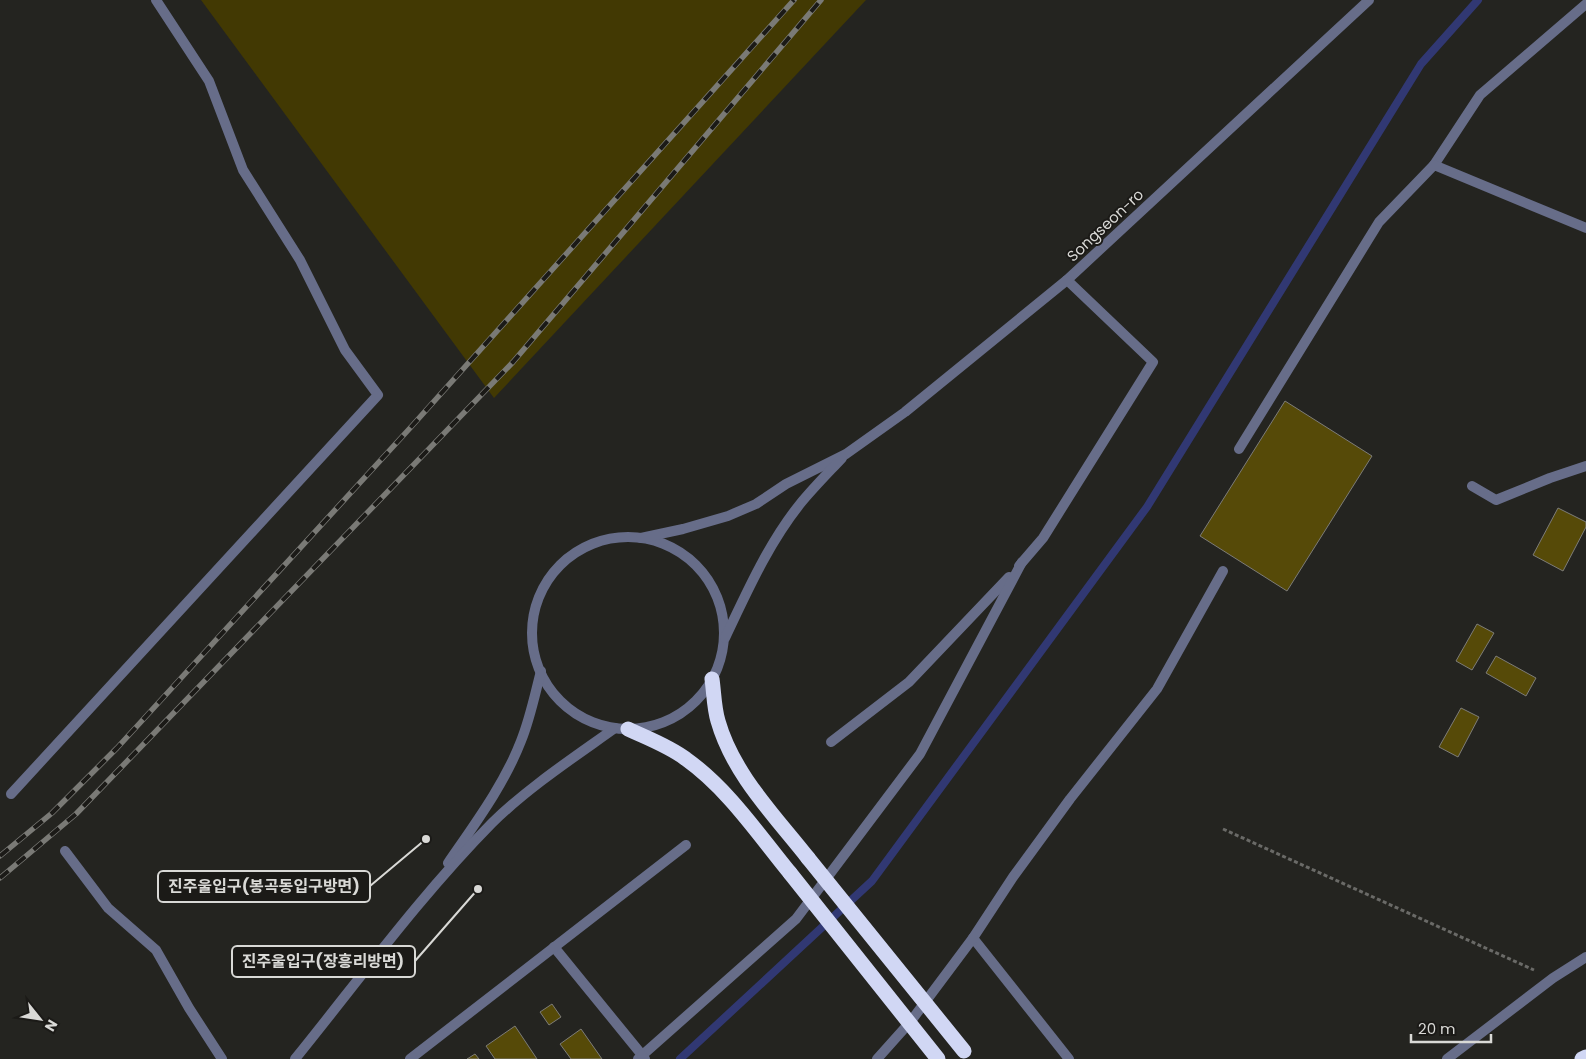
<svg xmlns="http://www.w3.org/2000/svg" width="1586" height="1059" viewBox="0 0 1586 1059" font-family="Poppins,'Noto Sans KR',sans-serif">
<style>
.green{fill:#423903}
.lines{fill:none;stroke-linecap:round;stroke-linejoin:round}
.stream{stroke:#313873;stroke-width:8}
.building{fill:#564a08;stroke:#7d7c78}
.path{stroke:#6a6a67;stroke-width:3;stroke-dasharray:4 2.5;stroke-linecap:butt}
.service{stroke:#676d89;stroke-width:10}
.minor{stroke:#676d89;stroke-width:10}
.tertiary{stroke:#676d89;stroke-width:10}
.motorway{stroke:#d1d7f4;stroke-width:15}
.rail-casing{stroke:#7a7a76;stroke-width:5.5}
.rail{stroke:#1b1a17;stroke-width:4;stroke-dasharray:11;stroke-linecap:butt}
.motorway-bridge{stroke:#d1d7f4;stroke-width:15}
.labels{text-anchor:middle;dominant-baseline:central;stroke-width:4;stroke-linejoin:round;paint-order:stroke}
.street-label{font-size:15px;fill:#d9d9d6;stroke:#1b1a17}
.leader{fill:none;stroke:#d9d9d6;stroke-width:2}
.callout-dot{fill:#d9d9d6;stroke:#1b1a17;stroke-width:2}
.callout{fill:#1b1a17;stroke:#d9d9d6;stroke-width:2}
.callout-label{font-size:16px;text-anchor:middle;font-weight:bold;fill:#d9d9d6}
</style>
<rect width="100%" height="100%" fill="#242420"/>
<polygon class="green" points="201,0 866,0 494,398"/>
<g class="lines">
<polyline class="stream" points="680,1059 872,881 1147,507 1421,64 1478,0"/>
</g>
<g class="building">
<polygon points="1285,401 1372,456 1287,591 1200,536"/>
<polygon points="1558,508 1586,522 1586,527 1563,571 1533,555"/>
<polygon points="1477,624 1494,633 1472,670 1456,661"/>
<polygon points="1496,656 1536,678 1526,696 1486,673"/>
<polygon points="1461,708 1479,717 1458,757 1439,747"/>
<polygon points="552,1004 561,1017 549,1025 540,1012"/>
<polygon points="515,1026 537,1059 495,1059 486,1046"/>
<polygon points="581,1029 602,1059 571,1059 560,1044"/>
<polygon points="475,1054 479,1059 467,1059"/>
</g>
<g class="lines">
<polyline class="path" points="1223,829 1534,970"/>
<g class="service">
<polyline points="1434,165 1480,95 1586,4"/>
<polyline points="1239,449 1379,222 1434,165 1586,228"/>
<polyline points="1472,486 1496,500 1550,478 1586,466"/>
<polyline points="1019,566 1043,538 1153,362 1067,280"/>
<polyline points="831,742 909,682 1009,577"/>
<polyline points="11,794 378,395 345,350 300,260 243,170 209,81 156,0"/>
<polyline points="65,851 108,908 156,950 189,1008 222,1059"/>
<polyline points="973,938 1069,1059"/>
<polyline points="554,947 642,1055"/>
<polyline points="410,1059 686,845"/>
<polyline points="638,1059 796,919 920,754 1022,562"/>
<polyline points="877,1059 911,1021 973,938 1013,877 1070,799 1157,689 1223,571"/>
<polyline points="1447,1059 1553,978 1586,957"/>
</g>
<polyline class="minor" points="642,1055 645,1059"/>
<g class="tertiary">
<circle cx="628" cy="633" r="96"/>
<polyline points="641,538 683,529 728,516 756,504 786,484 846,454 905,412 1067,280 1369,0"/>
<path d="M 725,638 C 747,592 768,544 800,504 C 813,488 828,473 842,458"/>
<path d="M 448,863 C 474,825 504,785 521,741 C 530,719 535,694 541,671"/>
<path d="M 295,1059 C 359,980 420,896 492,823 C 529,787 573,758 615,728"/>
</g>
<g class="motorway">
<path d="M 712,679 C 714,693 714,708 718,721 C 733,774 775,816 808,858"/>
<path d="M 628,729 C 647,738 669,746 686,759 C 728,789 758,834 790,873"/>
<polyline points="1582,1059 1586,1057"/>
</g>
<g class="rail-casing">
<g id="rail">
<polyline points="0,856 52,813 117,748 411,427 794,0"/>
<polyline points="0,878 76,814 513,362 821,0"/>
</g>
</g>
<use href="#rail" class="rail"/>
<g class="motorway-bridge">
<polyline points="808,858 964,1051"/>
<polyline points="790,873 938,1059"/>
</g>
</g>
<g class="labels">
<g class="street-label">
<text transform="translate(1105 225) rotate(-43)">Songseon-ro</text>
</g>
</g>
<path class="leader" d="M426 839L370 886M478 889L415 961"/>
<g class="callout-dot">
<circle cx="426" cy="839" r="5"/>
<circle cx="478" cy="889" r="5"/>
</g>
<g class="callout">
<rect x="158" y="871" width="212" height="31" rx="5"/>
<rect x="232" y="946" width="183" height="31" rx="5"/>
</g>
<g class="callout-label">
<text x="264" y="892">진주울입구(봉곡동입구방면)</text>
<text x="323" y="967">진주울입구(장흥리방면)</text>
</g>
<g transform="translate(40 1019) rotate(120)" stroke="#1b1a17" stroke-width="4" paint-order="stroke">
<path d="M0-4L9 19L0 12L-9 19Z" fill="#d9d9d6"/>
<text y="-8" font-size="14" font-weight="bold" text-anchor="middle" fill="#d9d9d6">N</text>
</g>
<path d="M1411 1034v8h80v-8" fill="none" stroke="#d9d9d6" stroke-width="2.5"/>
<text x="1418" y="1034" font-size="15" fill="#d9d9d6" stroke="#1b1a17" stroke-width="4" paint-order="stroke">20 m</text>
</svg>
